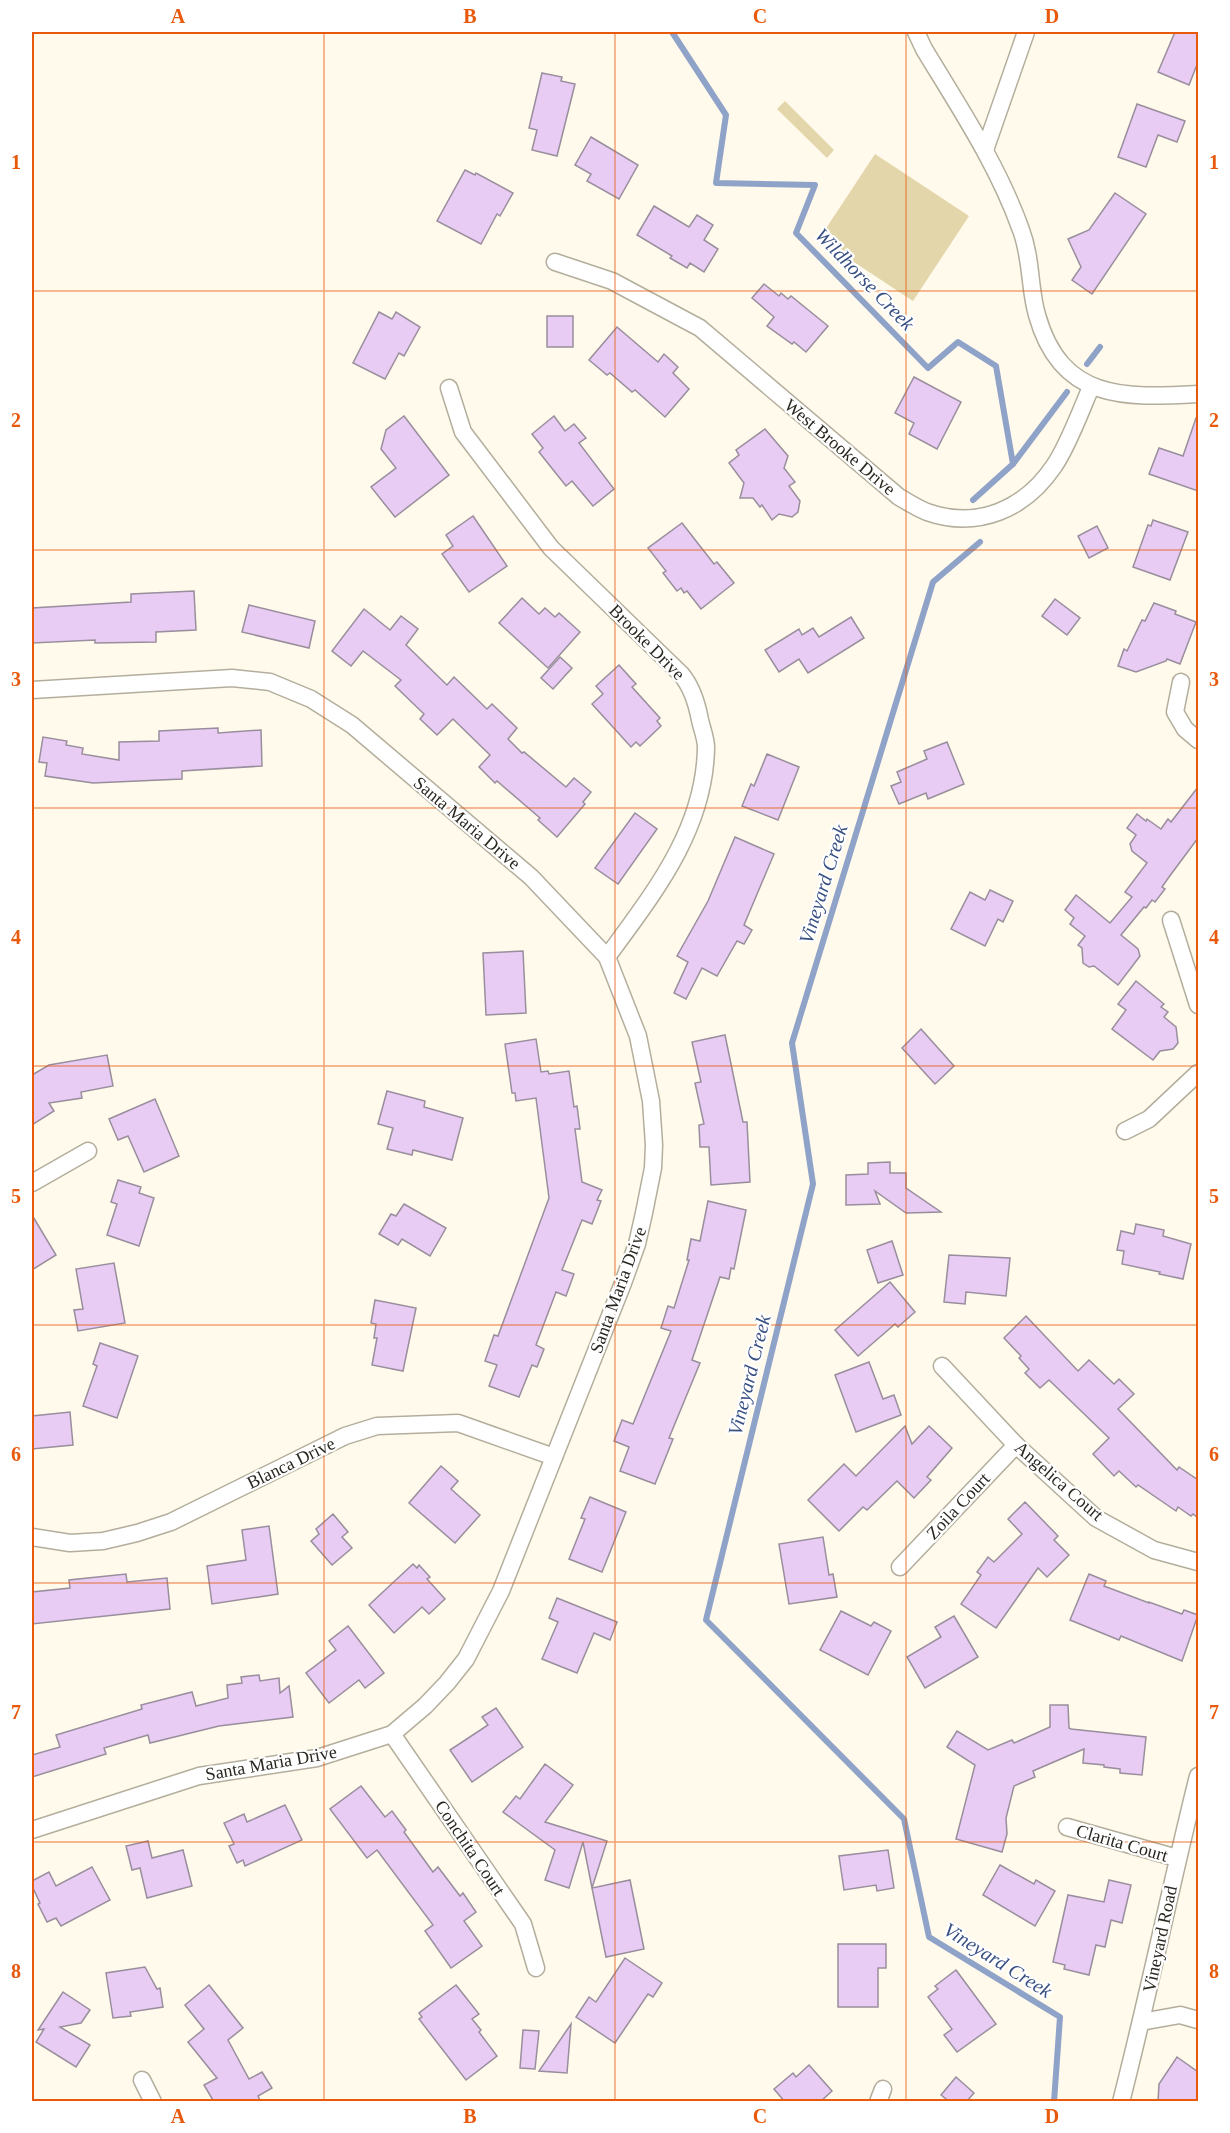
<svg xmlns="http://www.w3.org/2000/svg" width="1230" height="2133" viewBox="0 0 1230 2133" font-family="'Times New Roman',serif">
<style>
.green{fill:#e4d6ab}
.lines{fill:none;stroke-linecap:round;stroke-linejoin:round}
.stream{stroke:#8fa2c8;stroke-width:6}
.building{fill:#e8ccf3;stroke:#998e9d;stroke-width:1.5}
.minor-casing{stroke:#b3ae9c;stroke-width:19}
.minor{stroke:#fff;stroke-width:16}
.grid{fill:none;stroke:#e8590c;stroke-width:1.5;stroke-opacity:0.55}
.labels{text-anchor:middle;dominant-baseline:central;stroke-width:4.5;stroke-linejoin:round;paint-order:stroke}
.street-label{font-size:18px;fill:#292720;stroke:#fff}
.water-label{font-size:20px;font-style:italic;fill:#385083;stroke:#fff}
.neatline{fill:none;stroke:#e8590c;stroke-width:2}
.grid-label{font-size:20px;text-anchor:middle;font-weight:bold;fill:#e8590c}
</style>
<rect width="100%" height="100%" fill="#fffaeb"/>
<g class="green">
<polygon points="785,101 834,150 827,158 777,109"/>
<polygon points="875,154 969,216 913,301 819,239"/>
</g>
<g class="lines">
<g class="stream">
<polyline points="672,32 726,115 716,183 815,185 796,233 928,368 958,342 996,366 1013,464"/>
<polyline points="1087,364 1100,347"/>
<polyline points="973,500 1013,464 1067,392"/>
<polyline points="980,542 933,582 792,1043 813,1184 706,1620 904,1819 929,1937 1060,2017 1054,2102"/>
</g>
</g>
<g class="building">
<polygon points="1175,32 1198,32 1198,62 1189,85 1158,72"/>
<polygon points="542,73 562,77 561,81 575,84 557,156 532,150 537,130 529,128"/>
<polygon points="1137,104 1185,121 1177,142 1158,135 1146,167 1118,157"/>
<polygon points="591,137 638,165 619,199 587,181 591,174 575,165"/>
<polygon points="465,170 475,175 476,173 513,193 500,216 497,214 481,244 437,221"/>
<polygon points="1115,193 1146,214 1092,294 1072,280 1081,267 1068,239 1089,230"/>
<polygon points="654,206 689,227 697,215 713,225 704,240 718,249 704,272 690,263 687,268 670,258 672,256 637,235"/>
<polygon points="764,284 779,296 781,293 788,299 791,296 828,326 806,352 794,342 792,344 767,326 774,317 752,298"/>
<polygon points="379,312 392,319 396,312 420,327 404,356 399,353 385,379 353,363"/>
<rect x="547" y="316" width="26" height="31"/>
<polygon points="617,327 658,362 664,354 678,367 673,373 689,389 665,417 635,390 632,392 610,373 607,375 589,360"/>
<polygon points="914,377 961,402 937,449 909,434 914,423 895,413"/>
<polygon points="404,416 449,475 395,517 371,487 396,468 381,449 386,430"/>
<polygon points="554,416 565,431 574,424 586,438 579,443 614,489 593,506 572,481 566,486 539,452 543,448 532,434"/>
<polygon points="1196,418 1198,419 1198,491 1149,474 1159,448 1183,456"/>
<polygon points="765,429 788,456 784,468 795,482 789,486 800,501 798,512 792,517 779,514 772,520 762,505 760,507 753,498 740,498 744,483 729,463 739,455 736,450"/>
<polygon points="473,516 507,566 469,592 442,554 453,546 446,535"/>
<polygon points="1153,520 1188,532 1170,580 1133,567 1148,525 1151,526"/>
<polygon points="682,523 714,564 717,562 734,583 701,609 687,591 684,593 681,588 677,591 663,573 666,571 648,548"/>
<polygon points="1097,526 1108,548 1089,558 1078,536"/>
<polygon points="194,591 196,630 156,632 156,642 95,643 95,640 32,643 32,608 131,602 131,594"/>
<polygon points="522,598 539,614 545,608 555,617 559,613 580,632 548,668 499,623"/>
<polygon points="1055,599 1080,618 1067,635 1042,616"/>
<polygon points="1154,603 1176,611 1175,614 1196,622 1180,664 1167,659 1166,661 1136,672 1118,666 1124,649 1127,651 1142,620 1145,621"/>
<polygon points="249,605 315,621 309,648 242,632"/>
<polygon points="364,609 390,630 401,616 418,629 406,645 447,685 454,677 487,709 492,704 517,728 508,739 522,753 524,752 566,787 574,778 591,792 583,802 585,804 557,837 538,820 540,818 497,781 495,783 479,767 490,755 453,719 437,735 420,719 424,714 395,686 401,680 363,651 351,666 332,651"/>
<polygon points="851,617 864,638 808,673 799,659 779,672 765,650 799,629 802,635 813,628 819,637"/>
<polygon points="560,657 572,668 553,689 541,678"/>
<polygon points="619,665 636,684 632,687 660,718 657,721 661,726 640,746 636,742 631,747 592,704 603,694 596,686"/>
<polygon points="218,728 218,733 261,730 262,766 182,771 182,779 93,783 45,776 47,763 39,762 43,737 67,741 66,745 83,748 82,754 119,760 119,742 159,741 159,731"/>
<polygon points="947,742 964,784 928,799 926,793 899,804 891,786 901,782 897,772 927,759 924,751"/>
<polygon points="767,754 799,767 778,820 742,806 751,784 754,786"/>
<polygon points="1198,787 1198,838 1169,877 1162,887 1165,889 1155,902 1152,900 1146,908 1144,907 1121,935 1138,949 1140,956 1118,985 1094,966 1089,967 1083,963 1082,948 1078,945 1085,936 1070,924 1074,918 1065,910 1076,895 1110,923 1132,897 1125,892 1147,863 1132,851 1130,844 1136,835 1127,828 1137,814 1146,821 1147,819 1161,829 1168,819 1171,822"/>
<polygon points="635,813 657,829 618,884 595,868"/>
<polygon points="735,837 774,854 744,925 752,930 744,944 737,941 717,976 702,968 686,999 674,993 688,962 677,956 708,901"/>
<polygon points="990,890 1013,901 1003,922 998,919 985,946 951,929 970,892 985,900"/>
<polygon points="523,951 526,1013 486,1015 483,953"/>
<polygon points="1136,981 1164,1004 1161,1007 1168,1012 1164,1017 1176,1027 1178,1043 1173,1049 1160,1051 1153,1060 1112,1029 1126,1010 1118,1004"/>
<polygon points="921,1029 954,1066 935,1084 902,1048"/>
<polygon points="725,1035 743,1122 747,1122 750,1182 711,1185 709,1147 700,1147 699,1125 704,1124 695,1083 701,1082 692,1042"/>
<polygon points="536,1039 541,1072 548,1071 549,1074 569,1071 574,1107 577,1106 580,1129 575,1129 582,1182 602,1190 597,1200 601,1201 592,1224 582,1220 562,1270 574,1274 566,1296 556,1292 536,1345 544,1349 537,1367 532,1365 519,1397 489,1386 497,1365 485,1361 494,1335 498,1336 549,1198 536,1098 516,1101 515,1093 512,1093 505,1044"/>
<polygon points="107,1055 113,1086 81,1092 82,1098 49,1103 54,1111 32,1125 32,1075 49,1065"/>
<polygon points="387,1091 425,1101 424,1107 463,1118 452,1160 413,1150 412,1155 387,1149 393,1128 378,1124"/>
<polygon points="155,1099 179,1156 144,1172 128,1136 118,1140 109,1119"/>
<polygon points="890,1162 890,1173 906,1173 906,1188 941,1212 906,1213 875,1191 880,1204 846,1205 846,1175 868,1174 868,1163"/>
<polygon points="118,1180 141,1187 139,1193 154,1198 139,1246 107,1235 117,1204 111,1202"/>
<polygon points="708,1201 746,1210 734,1269 731,1268 729,1279 720,1277 692,1360 700,1363 669,1438 673,1439 655,1484 620,1471 629,1447 614,1441 622,1420 633,1424 671,1331 661,1328 668,1306 674,1308 689,1260 687,1260 691,1239 700,1241"/>
<polygon points="404,1204 446,1228 430,1256 402,1239 398,1245 379,1234 391,1214 396,1216"/>
<polygon points="32,1215 56,1255 32,1270"/>
<polygon points="1136,1224 1164,1230 1163,1236 1191,1244 1183,1279 1159,1274 1160,1272 1122,1264 1124,1251 1117,1250 1121,1231 1134,1234"/>
<polygon points="892,1241 903,1275 878,1283 867,1250"/>
<polygon points="949,1255 1010,1258 1006,1296 966,1292 965,1304 944,1302"/>
<polygon points="114,1263 125,1323 78,1331 74,1310 83,1309 76,1269"/>
<polygon points="890,1282 915,1312 898,1327 895,1324 858,1356 835,1330"/>
<polygon points="375,1300 416,1308 403,1371 372,1365 377,1338 374,1338 376,1324 371,1323"/>
<polygon points="1026,1316 1078,1371 1089,1360 1114,1384 1119,1379 1134,1394 1118,1409 1177,1470 1179,1467 1198,1480 1198,1518 1193,1514 1191,1516 1178,1507 1176,1511 1138,1485 1136,1487 1119,1471 1114,1476 1093,1454 1109,1438 1049,1380 1040,1388 1025,1373 1029,1369 1019,1358 1021,1356 1004,1338"/>
<polygon points="100,1343 138,1356 117,1418 83,1406 97,1366 93,1364"/>
<polygon points="869,1362 883,1399 894,1395 901,1415 856,1432 835,1375"/>
<polygon points="70,1412 73,1445 32,1449 32,1416"/>
<polygon points="905,1426 912,1444 929,1426 952,1448 927,1477 931,1480 914,1498 897,1481 867,1510 863,1507 839,1531 808,1500 844,1464 856,1476"/>
<polygon points="441,1466 458,1481 451,1489 480,1515 455,1543 409,1503"/>
<polygon points="590,1497 626,1512 602,1572 569,1559 585,1519 581,1518"/>
<polygon points="1025,1502 1058,1536 1054,1540 1069,1555 1047,1577 1038,1568 996,1628 961,1604 981,1575 977,1572 988,1557 994,1562 1022,1534 1008,1519"/>
<polygon points="333,1514 348,1532 342,1537 352,1548 332,1565 311,1541 319,1534 316,1529"/>
<polygon points="269,1526 278,1594 212,1604 207,1566 246,1560 242,1530"/>
<polygon points="823,1537 829,1575 833,1574 837,1597 789,1604 779,1544"/>
<polygon points="413,1564 417,1568 419,1565 430,1577 427,1579 445,1599 429,1614 422,1607 394,1633 369,1605"/>
<polygon points="126,1574 127,1582 167,1578 170,1609 32,1624 32,1592 70,1588 69,1580"/>
<polygon points="1089,1574 1106,1581 1104,1586 1149,1603 1149,1602 1182,1614 1184,1610 1198,1615 1182,1661 1121,1636 1119,1640 1070,1620"/>
<polygon points="557,1598 617,1622 610,1640 594,1633 577,1673 542,1659 558,1622 549,1618"/>
<polygon points="841,1611 871,1626 874,1622 891,1631 868,1675 820,1650"/>
<polygon points="954,1616 978,1657 925,1688 907,1657 941,1637 935,1627"/>
<polygon points="348,1626 384,1673 365,1688 359,1680 329,1703 306,1673 336,1650 329,1641"/>
<polygon points="259,1675 260,1681 279,1678 280,1693 289,1686 293,1717 219,1726 150,1743 148,1735 104,1748 106,1754 32,1777 32,1755 60,1747 56,1735 142,1709 141,1705 192,1692 196,1706 228,1698 227,1685 242,1683 241,1677"/>
<polygon points="1050,1705 1068,1705 1069,1728 1071,1729 1146,1737 1142,1775 1120,1773 1120,1769 1104,1767 1104,1765 1083,1763 1084,1749 1033,1771 1035,1777 1014,1786 1006,1818 1007,1834 1002,1852 956,1839 975,1765 947,1747 957,1731 988,1750 1012,1740 1014,1743 1050,1727"/>
<polygon points="496,1708 523,1747 472,1782 450,1750 488,1725 482,1717"/>
<polygon points="545,1764 573,1785 545,1822 607,1841 592,1888 583,1842 569,1888 545,1880 555,1850 503,1812 516,1796 520,1799"/>
<polygon points="361,1786 385,1817 392,1811 406,1830 404,1832 433,1872 438,1867 460,1896 463,1893 476,1912 464,1921 482,1946 451,1968 425,1931 433,1925 377,1850 367,1858 330,1809"/>
<polygon points="285,1805 302,1840 245,1866 243,1860 237,1863 229,1846 234,1844 224,1823 244,1814 247,1822"/>
<polygon points="148,1841 152,1858 183,1850 192,1886 147,1898 140,1868 132,1870 126,1846"/>
<polygon points="888,1850 894,1888 877,1891 876,1885 844,1890 839,1856"/>
<polygon points="1000,1865 1034,1884 1036,1880 1055,1891 1035,1926 983,1895"/>
<polygon points="92,1867 110,1900 61,1926 56,1918 47,1922 38,1904 40,1903 32,1886 32,1881 49,1872 56,1886"/>
<polygon points="630,1880 644,1949 606,1957 592,1888"/>
<polygon points="1109,1880 1131,1885 1122,1923 1111,1920 1105,1947 1096,1945 1089,1975 1064,1969 1065,1965 1053,1962 1068,1895 1104,1902"/>
<polygon points="838,1944 886,1944 886,1968 878,1968 878,2007 838,2007"/>
<polygon points="625,1958 662,1983 653,1997 648,1994 615,2043 576,2017 589,1997 596,2002"/>
<polygon points="145,1967 157,1989 160,1988 163,2007 130,2012 131,2016 113,2018 106,1973"/>
<polygon points="956,1970 996,2024 957,2052 944,2035 952,2029 928,1997 938,1989 935,1986"/>
<polygon points="209,1985 243,2028 228,2040 249,2079 262,2072 272,2088 258,2096 261,2102 214,2102 204,2085 217,2078 188,2042 204,2029 185,2005"/>
<polygon points="456,1985 479,2014 472,2019 481,2030 479,2032 497,2056 466,2080 419,2019 422,2017 419,2013"/>
<polygon points="63,1992 90,2010 81,2023 60,2027 90,2045 76,2067 36,2042 44,2029 38,2030"/>
<polygon points="571,2024 567,2073 539,2071"/>
<polygon points="523,2030 539,2031 535,2069 520,2068"/>
<polygon points="1177,2057 1198,2072 1198,2102 1158,2102 1159,2084"/>
<polygon points="809,2065 832,2091 820,2102 785,2102 774,2089 793,2073 796,2077"/>
<polygon points="956,2077 974,2093 966,2102 950,2102 941,2095"/>
</g>
<g class="lines">
<g class="minor-casing">
<g id="minor">
<path d="M 916,32 L 924,49 C 959,107 998,165 1021,230 C 1032,259 1029,288 1037,315 C 1061,401 1124,398 1198,394"/>
<polyline points="985,150 1026,32"/>
<path d="M 555,262 L 612,281 L 700,328 L 899,497 C 908,502 917,508 927,512 C 978,530 1025,509 1054,466 C 1068,446 1081,410 1091,387"/>
<path d="M 449,388 L 463,432 L 551,548 L 681,674 C 692,687 697,704 700,720 C 702,729 706,739 706,747 C 705,830 653,894 607,957"/>
<polyline points="1181,682 1175,712 1185,729 1198,740"/>
<polyline points="32,690 232,678 270,682 311,699 352,725 531,877 607,957 638,1036 651,1101 654,1145 653,1168 644,1213 637,1244 623,1283 501,1591 466,1659 447,1683 425,1706 392,1734 317,1758 199,1776 32,1830"/>
<polyline points="1171,920 1198,1005"/>
<polyline points="1125,1131 1149,1119 1198,1073"/>
<polyline points="32,1183 88,1151"/>
<polyline points="942,1366 1016,1445 1096,1518 1154,1550 1198,1562"/>
<polyline points="32,1537 70,1543 103,1541 137,1533 171,1522 345,1436 377,1426 458,1423 554,1457"/>
<polyline points="900,1567 1016,1445"/>
<polyline points="392,1734 523,1924 536,1968"/>
<polyline points="1067,1827 1177,1858"/>
<polyline points="1141,2022 1180,2015 1198,2020"/>
<polyline points="142,2080 153,2102"/>
<polyline points="878,2102 883,2089"/>
<path d="M 1121,2102 C 1149,1993 1171,1884 1198,1776"/>
</g>
</g>
<use href="#minor" class="minor"/>
</g>
<path class="grid" d="M 324,32 L 324,2102M 615,32 L 615,2102M 906,32 L 906,2102M 32,291 L 1198,291M 32,550 L 1198,550M 32,808 L 1198,808M 32,1066 L 1198,1066M 32,1325 L 1198,1325M 32,1583 L 1198,1583M 32,1842 L 1198,1842"/>
<g class="labels">
<g class="street-label">
<text transform="translate(840 447) rotate(40)">West Brooke Drive</text>
<text transform="translate(647 642) rotate(45)">Brooke Drive</text>
<text transform="translate(467 823) rotate(40)">Santa Maria Drive</text>
<text transform="translate(618 1290) rotate(-70)">Santa Maria Drive</text>
<text transform="translate(291 1463) rotate(-26)">Blanca Drive</text>
<text transform="translate(1059 1481) rotate(41)">Angelica Court</text>
<text transform="translate(958 1506) rotate(-47)">Zoila Court</text>
<text transform="translate(271 1763) rotate(-10)">Santa Maria Drive</text>
<text transform="translate(1122 1843) rotate(16)">Clarita Court</text>
<text transform="translate(470 1848) rotate(56)">Conchita Court</text>
<text transform="translate(1160 1939) rotate(-78)">Vineyard Road</text>
</g>
<g class="water-label">
<text transform="translate(865 279) rotate(46)">Wildhorse Creek</text>
<text transform="translate(823 884) rotate(-73)">Vineyard Creek</text>
<text transform="translate(749 1375) rotate(-76)">Vineyard Creek</text>
<text transform="translate(998 1960) rotate(32)">Vineyard Creek</text>
</g>
</g>
<rect width="1230" height="2133" fill="none" stroke="#ffffff" stroke-width="66"/>
<rect x="33" y="33" width="1164" height="2067" class="neatline"/>
<g class="grid-label">
<text x="178" y="23">A</text>
<text x="470" y="23">B</text>
<text x="760" y="23">C</text>
<text x="1052" y="23">D</text>
<text x="16" y="169">1</text>
<text x="1214" y="169">1</text>
<text x="16" y="427">2</text>
<text x="1214" y="427">2</text>
<text x="16" y="686">3</text>
<text x="1214" y="686">3</text>
<text x="16" y="944">4</text>
<text x="1214" y="944">4</text>
<text x="16" y="1203">5</text>
<text x="1214" y="1203">5</text>
<text x="16" y="1461">6</text>
<text x="1214" y="1461">6</text>
<text x="16" y="1719">7</text>
<text x="1214" y="1719">7</text>
<text x="16" y="1978">8</text>
<text x="1214" y="1978">8</text>
<text x="178" y="2123">A</text>
<text x="470" y="2123">B</text>
<text x="760" y="2123">C</text>
<text x="1052" y="2123">D</text>
</g>
</svg>
